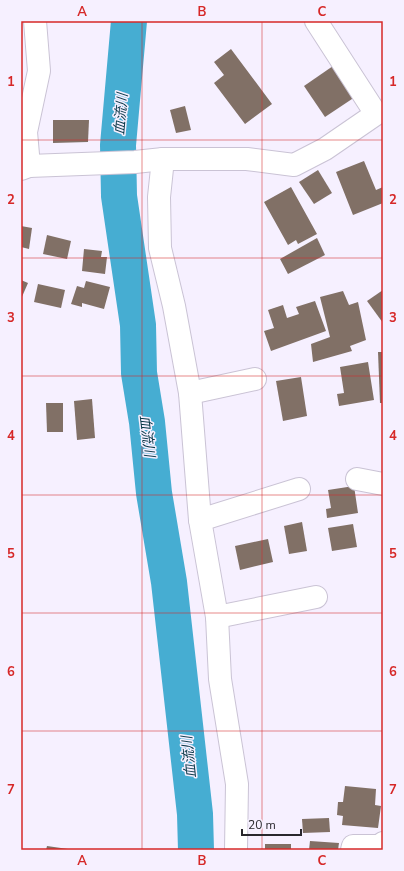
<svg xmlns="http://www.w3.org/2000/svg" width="404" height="871" viewBox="0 0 404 871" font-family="'Nunito Sans','Noto Sans JP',sans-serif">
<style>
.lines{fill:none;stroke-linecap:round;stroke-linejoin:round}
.river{stroke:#46add2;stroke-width:36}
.building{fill:#817066}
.minor-casing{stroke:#cac3d5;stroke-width:24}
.minor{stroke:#fff;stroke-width:22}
.grid{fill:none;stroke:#d62828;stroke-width:1;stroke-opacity:0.55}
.labels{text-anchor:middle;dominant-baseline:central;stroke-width:3;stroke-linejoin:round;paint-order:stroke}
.water-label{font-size:14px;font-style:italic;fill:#0c3a4a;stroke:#f6f0ff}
.neatline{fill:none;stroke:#d62828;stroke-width:1.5}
.grid-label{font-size:13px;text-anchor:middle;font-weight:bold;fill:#d62828}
</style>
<rect width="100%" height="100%" fill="#f6f0ff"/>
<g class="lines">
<polyline class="river" points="129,21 118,145 119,196 138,325 139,373 147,422 154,493 169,582 195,814 196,850"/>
</g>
<g class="building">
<polygon points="231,49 272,104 245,124 214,83 224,75 214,62"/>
<polygon points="333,66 355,97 325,117 304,86"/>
<polygon points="185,106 191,130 176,133 170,110"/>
<polygon points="53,120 89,120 88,142 53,143"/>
<polygon points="364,161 376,190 383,187 383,203 353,215 336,172"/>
<polygon points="318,170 332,193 314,204 299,182"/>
<polygon points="291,187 317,234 298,244 296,240 288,245 264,202"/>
<polygon points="21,226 32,228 29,249 21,247"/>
<polygon points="47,235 71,241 67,259 43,254"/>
<polygon points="317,238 325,255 288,274 280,259"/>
<polygon points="84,249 102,251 101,257 107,257 105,274 82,271"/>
<polygon points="21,280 28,283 21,299"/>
<polygon points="86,281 110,287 104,309 82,303 82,307 71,304 77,286 84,288"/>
<polygon points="38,284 65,290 61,308 34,302"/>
<polygon points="383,290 383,323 367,301"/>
<polygon points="343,291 349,305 358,302 366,340 350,346 352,351 313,362 311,344 330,337 320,297"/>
<polygon points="315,301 326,331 271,351 264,331 274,328 268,310 283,305 287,318 299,314 296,307"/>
<polygon points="378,352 383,352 383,403 380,403"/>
<polygon points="368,362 374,400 339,406 337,394 344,393 340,367"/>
<polygon points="301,377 307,416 283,421 276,381"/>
<polygon points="92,399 95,438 77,440 74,401"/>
<polygon points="46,403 63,403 63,432 47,432"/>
<polygon points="354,486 358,513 327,518 326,509 331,508 328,490"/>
<polygon points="302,522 307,551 289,554 284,526"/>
<polygon points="353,524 357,547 332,551 328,528"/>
<polygon points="268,539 273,562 240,570 235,546"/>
<polygon points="345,786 376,789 375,805 381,806 378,828 342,825 343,816 337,815 338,802 343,802"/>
<polygon points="329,818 330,832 303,833 302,819"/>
<polygon points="310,841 339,843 338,850 309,850"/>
<rect x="265" y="844" width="26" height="6"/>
<polygon points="47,846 68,849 68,850 46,850"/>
</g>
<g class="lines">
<g class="minor-casing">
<g id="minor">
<polyline points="163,159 159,197 160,248 174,306 190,393 200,520 217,617 220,679 237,784 236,850"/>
<polyline points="29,166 26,132 39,71 35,21"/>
<polyline points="21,169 29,166 135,162 163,159 247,159 294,165 325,149 376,114 316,21"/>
<polyline points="190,393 255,379"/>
<polyline points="357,479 383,484"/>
<polyline points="200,520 299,489"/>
<polyline points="217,617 316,597"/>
<polyline points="352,850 353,846 382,846 383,843"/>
</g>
</g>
<use href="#minor" class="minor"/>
</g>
<path class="grid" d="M 142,21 L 142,850M 262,21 L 262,850M 21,140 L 383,140M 21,258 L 383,258M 21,376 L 383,376M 21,495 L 383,495M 21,613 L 383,613M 21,731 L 383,731"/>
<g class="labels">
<g class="water-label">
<text transform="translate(121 114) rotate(-85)">血流川</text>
<text transform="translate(147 436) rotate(83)">血流川</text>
<text transform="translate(189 757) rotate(-96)">血流川</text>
</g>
</g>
<rect width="404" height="871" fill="none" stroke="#f6f0ff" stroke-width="44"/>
<path d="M242 829v6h59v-6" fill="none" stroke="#29272d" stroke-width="2"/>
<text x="248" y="829" font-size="12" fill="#29272d" stroke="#f6f0ff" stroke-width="3" paint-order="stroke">20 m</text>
<rect x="22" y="22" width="360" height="827" class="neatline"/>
<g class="grid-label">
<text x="82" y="16">A</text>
<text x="202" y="16">B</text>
<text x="322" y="16">C</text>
<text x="11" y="86">1</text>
<text x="393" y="86">1</text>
<text x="11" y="204">2</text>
<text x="393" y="204">2</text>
<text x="11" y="322">3</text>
<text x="393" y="322">3</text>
<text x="11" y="440">4</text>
<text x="393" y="440">4</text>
<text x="11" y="558">5</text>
<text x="393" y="558">5</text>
<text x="11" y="676">6</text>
<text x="393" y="676">6</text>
<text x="11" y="794">7</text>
<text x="393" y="794">7</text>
<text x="82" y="865">A</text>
<text x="202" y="865">B</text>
<text x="322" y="865">C</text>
</g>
</svg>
